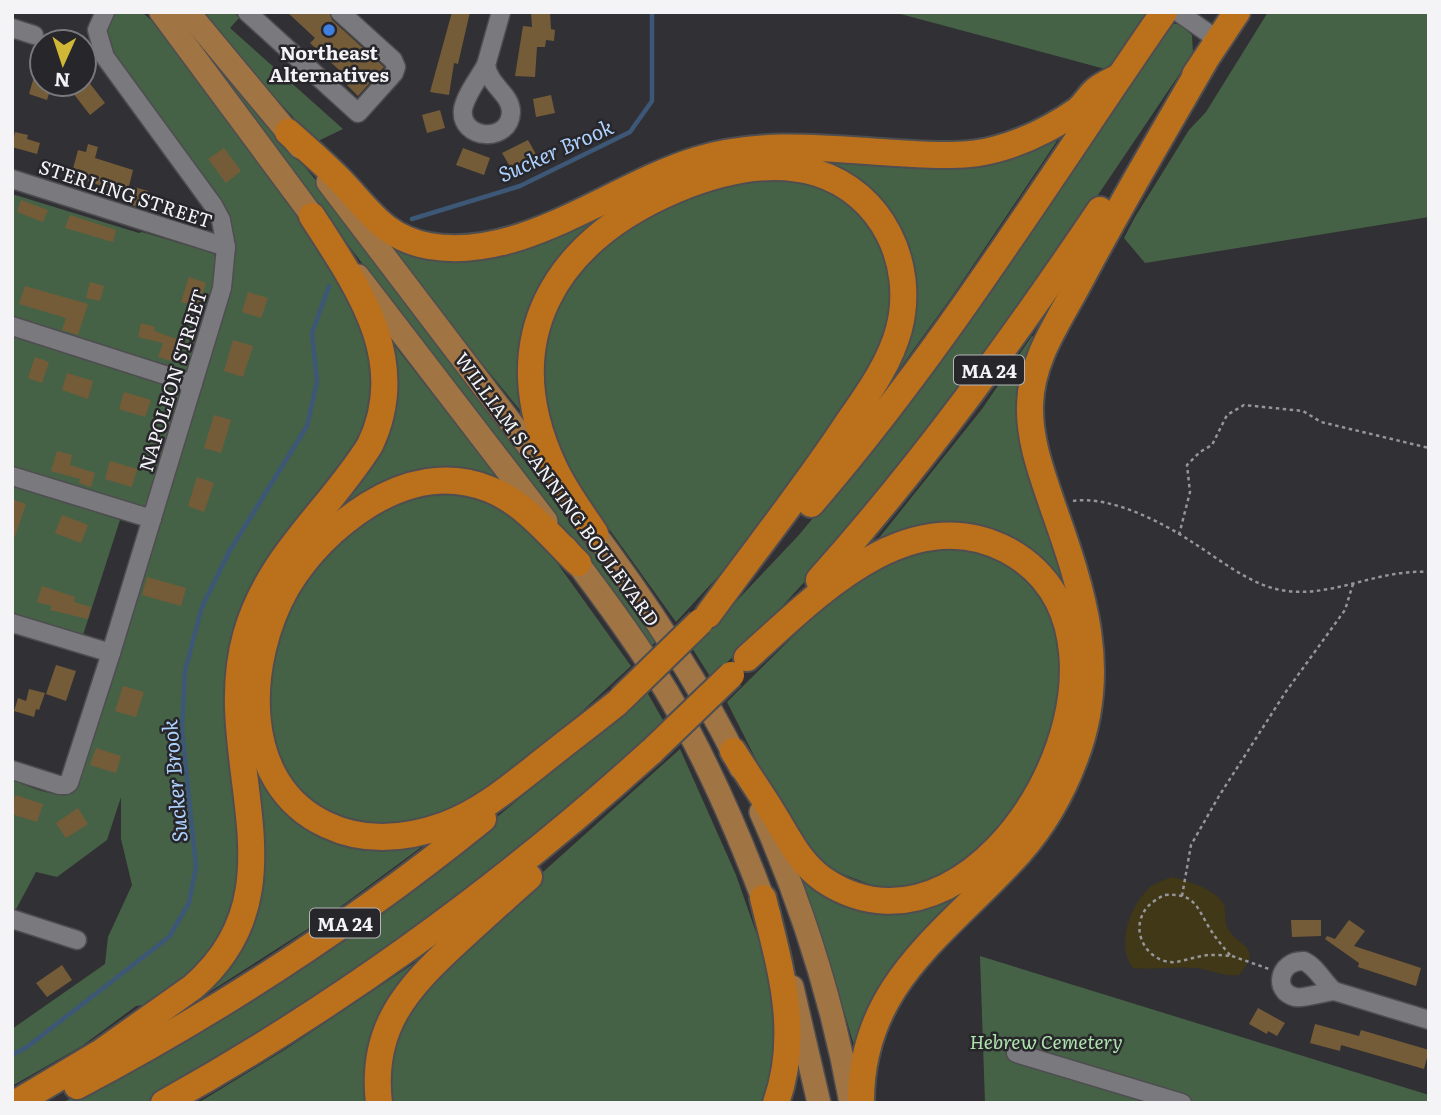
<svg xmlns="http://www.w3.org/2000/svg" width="1441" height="1115" viewBox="0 0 1441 1115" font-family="Literata,serif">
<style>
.green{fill:#466246}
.sand{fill:#403817}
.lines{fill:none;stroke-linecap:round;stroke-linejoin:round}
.stream{stroke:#3d5777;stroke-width:4.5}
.building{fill:#755c38}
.minor-casing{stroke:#4e4d50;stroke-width:21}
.major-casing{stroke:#4e4d50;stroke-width:26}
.highway-casing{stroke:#4e4d50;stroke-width:30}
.path{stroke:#969598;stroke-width:2.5;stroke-dasharray:3.5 3.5;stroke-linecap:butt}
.minor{stroke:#7a797d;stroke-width:18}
.major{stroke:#a17443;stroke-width:23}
.highway{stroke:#bb711c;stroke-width:26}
.highway-bridge-casing{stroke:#4e4d50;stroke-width:30;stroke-linecap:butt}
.highway-bridge{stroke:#bb711c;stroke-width:26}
.shop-dot{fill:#3f7fe0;stroke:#27262a;stroke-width:2.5}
.labels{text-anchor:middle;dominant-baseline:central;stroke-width:5;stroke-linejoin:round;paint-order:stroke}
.shield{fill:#27262a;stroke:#b6b6b9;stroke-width:2}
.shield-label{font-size:18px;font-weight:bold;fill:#f4f3f6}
.poi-label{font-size:19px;font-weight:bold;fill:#f4f3f6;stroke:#27262a}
.street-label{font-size:19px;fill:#f4f3f6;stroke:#27262a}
.park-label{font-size:19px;font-style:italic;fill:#aee3ad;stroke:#27262a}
.water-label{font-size:21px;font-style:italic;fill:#add1fd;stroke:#27262a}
</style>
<rect width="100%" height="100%" fill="#313034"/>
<g class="green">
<path d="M 117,12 L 142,12 L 152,21 L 216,103 L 330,260 L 356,302 L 375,371 L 369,427 L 272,557 L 243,889 L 219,945 L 157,1003 L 136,1006 L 82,1046 L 12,1086 L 12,1029 L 105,964 L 108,937 L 132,885 L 121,839 L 121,797 L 107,840 L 57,877 L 36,872 L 15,911 L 12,910 L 12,780 C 32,787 58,802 76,788 L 230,283 C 237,245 233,224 215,190 L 113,57 C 108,39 102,26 117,12 Z"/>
<polygon points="196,12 234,12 239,18 230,28 343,129 316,142"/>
<polygon points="893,12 1160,12 1120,61 1105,69"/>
<polygon points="1268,12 1429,12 1429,217 1145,263 1124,238 1135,217 1189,130 1206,112"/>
<polygon points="1171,24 1179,24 1192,35 1193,54 1011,324 838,545 767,623 711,678 692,648 798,536 840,486"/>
<polygon points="216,58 331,199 624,589 658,640 649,648 581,553 210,62"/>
<polygon points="1051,135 1057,141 953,295 895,375 889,370 897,234 793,161"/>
<polygon points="786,176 841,193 883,242 895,299 879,356 772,518 676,622 571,476 558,451 538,379 555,296 628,223 693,191"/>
<polygon points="12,194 139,233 142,232 213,253 217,258 214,291 187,371 12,318"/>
<polygon points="631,194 570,250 525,408 520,410 385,246 421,253"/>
<polygon points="12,336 153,379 171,388 180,396 146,507 143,509 12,468"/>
<polygon points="1032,336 1038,339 1027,369 1075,597 1028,555 880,540 879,538 982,409"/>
<polygon points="395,346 498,478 494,484 472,476 329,523 363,469 389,349"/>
<polygon points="12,485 120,520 83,635 12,615"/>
<polygon points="429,490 489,497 542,542 631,666 538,752 473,803 405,828 325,818 275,765 265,677 299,583 372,512"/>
<polygon points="938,545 994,555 1037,585 1058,628 1061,689 1045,758 1007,822 957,869 890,892 816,864 777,801 727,702 830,600 873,568"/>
<polygon points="647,692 664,722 641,741 641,747 433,919 198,1073 146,1103 62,1103 138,1063 464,845 617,716 627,712"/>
<polygon points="247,747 278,797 418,842 420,848 328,916 200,998 242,938"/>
<polygon points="680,749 736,875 772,978 780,1024 767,1103 385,1103 384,1087 402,1012 494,916"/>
<polygon points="984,870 857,1044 853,1042 822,937 800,878 806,875 847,900"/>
<polygon points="980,956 1429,1095 1429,1103 985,1103"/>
<polygon points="413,964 416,968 370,1103 198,1103 286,1049"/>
</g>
<path class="sand" d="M 1172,877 C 1188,881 1216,889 1224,905 C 1226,912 1224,921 1227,927 C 1237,948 1265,944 1239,975 C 1222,977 1211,969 1195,968 C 1174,966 1154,970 1133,968 C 1116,946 1129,909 1147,890 C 1152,884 1164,880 1172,877 Z"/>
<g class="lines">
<g class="stream">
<polyline points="412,219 520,186 630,132 652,101 652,12"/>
<polyline points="12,1055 27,1047 169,937 189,903 196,867 182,729 185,671 202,607 229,552 307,426 317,382 312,333 329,286"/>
</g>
</g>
<g class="building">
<polygon points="287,12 329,12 332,20 384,67 358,96 347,85 351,81 310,43 315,38"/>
<polygon points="452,12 470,12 458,64 454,63 449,95 430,92"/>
<polygon points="531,12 550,12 551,29 555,30 554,41 546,40 545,47 537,47 535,77 515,76 523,26 532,27"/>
<polygon points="39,60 42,60 42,84 52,84 47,100 29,94"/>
<polygon points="88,81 105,103 90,115 73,93"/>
<polygon points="551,95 555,113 536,117 533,99"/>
<polygon points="440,110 445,128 427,133 422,115"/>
<polygon points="15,132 28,135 27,139 40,143 37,154 12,147"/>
<polygon points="528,140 537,156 512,170 502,153"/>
<polygon points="88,144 98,147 95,158 133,170 127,194 71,176 78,150 86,152"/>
<polygon points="224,148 241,171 226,183 208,159"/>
<polygon points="463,148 490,158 484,175 456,165"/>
<polygon points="134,187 148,191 143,209 129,204"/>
<polygon points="21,200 48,210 43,222 17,212"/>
<polygon points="70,215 116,230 113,242 65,228"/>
<polygon points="189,277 206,283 198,307 181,302"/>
<polygon points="90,282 104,286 100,301 86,298"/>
<polygon points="25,286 88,304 78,335 62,330 66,318 19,304"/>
<polygon points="248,292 268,298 261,318 242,312"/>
<polygon points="141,323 155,327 154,331 185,342 178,363 158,357 163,343 138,337"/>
<polygon points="233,340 253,346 243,377 224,371"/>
<polygon points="35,357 49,362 42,383 28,378"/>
<polygon points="67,373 93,381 88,399 62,390"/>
<polygon points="124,392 151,400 145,417 119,409"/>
<polygon points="214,415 231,420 221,453 204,448"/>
<polygon points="57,451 72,455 70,465 95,473 91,487 79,483 80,479 51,471"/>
<polygon points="110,461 137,469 132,487 105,479"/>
<polygon points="197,477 214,483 204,512 188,506"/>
<polygon points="12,499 26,504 14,539 12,539"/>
<polygon points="62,515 88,525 81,543 55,533"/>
<polygon points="147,577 186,588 181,606 142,595"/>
<polygon points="42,586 75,597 74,602 91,607 88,619 50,610 52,606 37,602"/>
<polygon points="56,665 76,671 66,701 46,694"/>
<polygon points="123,686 144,692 136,717 115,711"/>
<polygon points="29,689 45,693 39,710 36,709 34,717 14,711 18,698 26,701"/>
<polygon points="96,748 121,756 116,773 90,765"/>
<polygon points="15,795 43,804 37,822 12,814"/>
<polygon points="78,808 88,824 66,838 56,823"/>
<polygon points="1291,920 1321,920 1321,936 1292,937"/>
<polygon points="1349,920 1365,931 1354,946 1421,968 1416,986 1358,967 1359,963 1325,939 1327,936 1335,939"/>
<polygon points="62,965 72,980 47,997 36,983"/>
<polygon points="1258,1008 1285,1023 1277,1036 1268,1031 1267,1034 1249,1024"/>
<polygon points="1315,1024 1359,1036 1361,1030 1429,1050 1424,1069 1341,1045 1340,1051 1310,1043"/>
</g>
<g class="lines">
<g class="minor-casing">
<g id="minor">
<polyline points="247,12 358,113 394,73 396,67 393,60 340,12"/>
<polyline points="1178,12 1218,40"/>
<polyline points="12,28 34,35"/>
<path d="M 486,65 C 489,86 511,94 511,112 C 510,144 459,140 463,109 C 466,94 479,78 486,65 Z"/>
<polyline points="486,65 501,12"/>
<polyline points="12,179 226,247"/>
<polyline points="12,326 193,384"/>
<polyline points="12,476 152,519"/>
<polyline points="12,623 111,653"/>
<polyline points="12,770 59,785 66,785 69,783 111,653 222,288 226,247 221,220 213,205 105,57 97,30 105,12"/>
<polyline points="12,919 77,940"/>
<path d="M 1304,961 C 1317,967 1323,982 1334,991 C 1324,992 1303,999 1295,997 C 1272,991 1279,960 1304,961 Z"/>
<polyline points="1334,991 1429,1020"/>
<polyline points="1016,1053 1182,1103"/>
</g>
</g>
<g class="major-casing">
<g id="major">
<polyline points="161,12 322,229"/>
<polyline points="188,12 300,147"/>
<polyline points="328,182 553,478"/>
<polyline points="358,276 546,521"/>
<path d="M 584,519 C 643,597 698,680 741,768"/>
<path d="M 566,548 C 602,595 637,642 667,692 C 708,762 741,838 769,915"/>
<path d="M 761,812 C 802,905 833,1002 851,1103"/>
<polyline points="792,987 819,1103"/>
</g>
</g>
<g class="highway-casing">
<g id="highway">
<polyline points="1195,75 1237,12"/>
<path d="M 288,132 C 305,147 322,162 338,178 C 368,208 383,238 429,246 C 522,262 612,186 697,160 C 763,140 830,149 897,153 C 931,155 965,158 997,149 C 1026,141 1054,127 1078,110 C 1085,104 1089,96 1096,90 C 1102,85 1111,81 1119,77"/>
<path d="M 811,504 C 944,350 1049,178 1164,12"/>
<path d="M 595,533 C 581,512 565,491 554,467 C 495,340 554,242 675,190 C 718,172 771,159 817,173 C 882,193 916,264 899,329 C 890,363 869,392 849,421 C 805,488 755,550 708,615"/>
<path d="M 578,563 C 551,537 525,503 489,489 C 447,472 405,482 368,505 C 335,526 307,554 287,587 C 245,660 237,784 327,825 C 365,843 406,839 445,825 C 480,812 509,788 538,765 C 564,744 591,724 617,703"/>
<path d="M 819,580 C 923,463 1013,339 1100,210"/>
<path d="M 733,751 C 746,772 760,792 773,813 C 788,837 800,864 824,880 C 988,989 1175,640 1007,550 C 908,498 814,598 747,658"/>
<path d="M 763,898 C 780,967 801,1033 776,1103"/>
<path d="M 77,1086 C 221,1010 357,921 483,819"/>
<path d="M 16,1103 L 100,1053 L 193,987 C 308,888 211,759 246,635 C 268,556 329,511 370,445 C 411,360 357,286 312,216"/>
<path d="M 164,1103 C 340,1005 503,886 652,751"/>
<path d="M 379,1103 C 370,1028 407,988 457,942 C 481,920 505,898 529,877"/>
<path d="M 861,1103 C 860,983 947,933 1019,853 C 1044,825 1062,793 1075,758 C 1109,670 1083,592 1053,507 C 1042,474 1029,441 1030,405 C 1031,359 1059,321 1080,281 C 1119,207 1162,135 1204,62"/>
</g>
</g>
<g class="path">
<path d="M 1073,501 C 1109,495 1162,522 1192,542 C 1216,557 1239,576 1266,586 C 1321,606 1373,568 1429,572"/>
<polyline points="1179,535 1190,492 1187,465 1200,452 1212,445 1227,415 1244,405 1303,411 1321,422 1429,448"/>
<path d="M 1165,895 C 1192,893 1196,904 1207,924 C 1214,936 1222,946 1231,956 C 1224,955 1216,955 1209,955 C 1198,956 1187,960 1176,962 C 1154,964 1136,943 1140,922 C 1143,908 1152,901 1165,895 Z"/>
<polyline points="1182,896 1191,845 1219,796 1285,693 1345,610 1353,584"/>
<polyline points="1232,956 1269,969"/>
</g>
<use href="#minor" class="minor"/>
<use href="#major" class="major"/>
<use href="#highway" class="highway"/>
<g class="highway-bridge-casing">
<g id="highway-bridge">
<polyline points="621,699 700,622"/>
<polyline points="652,751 731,675"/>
</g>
</g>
<use href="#highway-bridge" class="highway-bridge"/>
</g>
<circle class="shop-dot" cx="329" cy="30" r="7"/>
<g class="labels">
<g class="shield">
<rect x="954" y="355.5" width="70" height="29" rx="5"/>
<rect x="310" y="908.5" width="70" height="29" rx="5"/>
</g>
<g class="shield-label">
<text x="989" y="370">MA 24</text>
<text x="345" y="923">MA 24</text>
</g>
<g class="poi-label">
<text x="329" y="52">Northeast<tspan x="329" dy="22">Alternatives</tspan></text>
</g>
<g class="street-label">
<text transform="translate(126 193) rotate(18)">STERLING STREET</text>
<text transform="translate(172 380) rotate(-73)">NAPOLEON STREET</text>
<text transform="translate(558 489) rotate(54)">WILLIAM S CANNING BOULEVARD</text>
</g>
<g class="park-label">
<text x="1046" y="1041">Hebrew Cemetery</text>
</g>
<g class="water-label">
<text transform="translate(555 149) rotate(-24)">Sucker Brook</text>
<text transform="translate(173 781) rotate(-95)">Sucker Brook</text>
</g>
</g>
<rect width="1441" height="1115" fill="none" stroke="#f4f3f6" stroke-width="28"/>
<g transform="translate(63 63) rotate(183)"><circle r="33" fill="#27262a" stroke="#79787c" stroke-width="2"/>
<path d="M0-5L12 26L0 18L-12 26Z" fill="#d1b736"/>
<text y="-10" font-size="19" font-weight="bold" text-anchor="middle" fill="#f4f3f6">N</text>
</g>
</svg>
